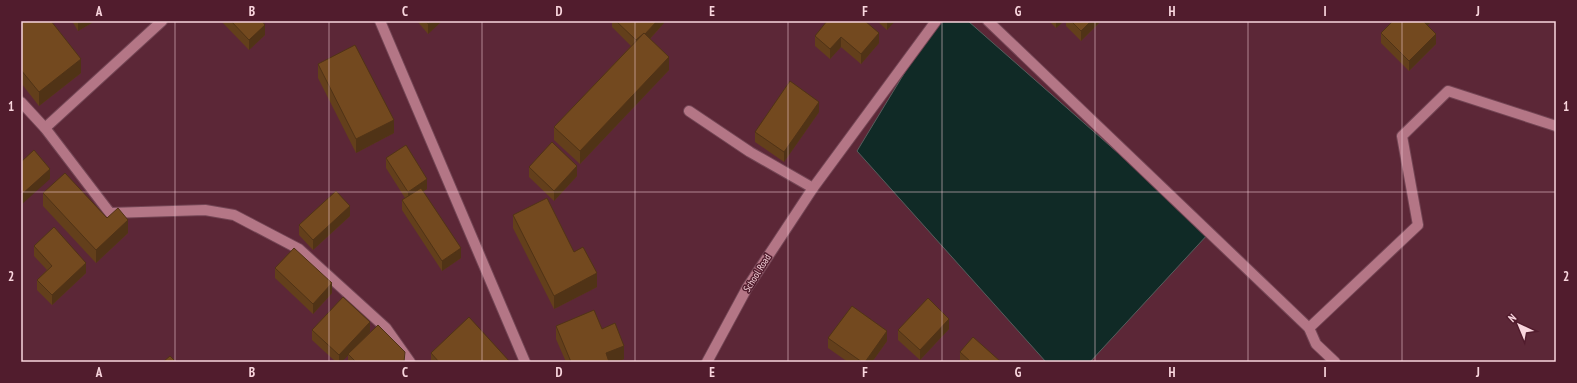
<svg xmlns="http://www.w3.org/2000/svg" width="1577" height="383" viewBox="0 0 1577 383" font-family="'PT Sans Narrow',sans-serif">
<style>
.water{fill:#102a26;stroke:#565e5d}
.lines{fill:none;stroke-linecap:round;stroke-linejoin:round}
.minor-casing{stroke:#734554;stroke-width:12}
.secondary-casing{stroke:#734554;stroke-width:12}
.minor{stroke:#b47686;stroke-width:10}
.secondary{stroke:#b47686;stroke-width:10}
.wall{fill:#633f1b}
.shaded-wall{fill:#503316}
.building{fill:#73491f;stroke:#503316}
.grid{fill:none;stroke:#f9d6de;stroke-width:1;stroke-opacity:0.55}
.labels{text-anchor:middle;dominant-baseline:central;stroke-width:3;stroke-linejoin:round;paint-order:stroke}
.street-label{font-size:10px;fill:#f9d6de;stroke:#511c2d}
.neatline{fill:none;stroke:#f9d6de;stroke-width:1.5}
.grid-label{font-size:13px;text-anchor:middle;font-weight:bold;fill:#f9d6de}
</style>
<rect width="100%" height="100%" fill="#5c2737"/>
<polygon class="water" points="936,21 968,21 1209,233 1090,362 1046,362 857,151"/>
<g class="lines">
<g class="minor-casing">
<g id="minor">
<polyline points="988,21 1309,328 1316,344 1335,362"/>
<polyline points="21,102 45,128 110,213 205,210 234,215 299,249 386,328 410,362"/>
<polyline points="689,111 750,152 813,188 936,21"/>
<polyline points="45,128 162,21"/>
<polyline points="1309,328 1418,225 1402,136 1448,91 1556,126"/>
<polyline points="707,362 747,288 813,188"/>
</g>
</g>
<g class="secondary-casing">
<polyline id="secondary" points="380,21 525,362"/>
</g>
<use href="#minor" class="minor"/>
<use href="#secondary" class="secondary"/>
</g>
<g class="wall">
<polygon points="21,21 81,73 39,106 21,83"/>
<polygon points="72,21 95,21 78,31"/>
<polygon points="221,21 262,21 265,35 249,50"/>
<polygon points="417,21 442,21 428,34"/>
<polygon points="612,21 664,21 664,23 650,39 669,70 580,164 554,140 554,127 631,46 612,27"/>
<polygon points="827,21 879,43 861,64 841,47 830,59 815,46 815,36"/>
<polygon points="877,21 895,21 887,30"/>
<polygon points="1049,21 1064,21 1056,28"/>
<polygon points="1066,21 1101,21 1081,41 1066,26"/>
<polygon points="1432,21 1427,26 1436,44 1409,71 1381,43 1381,33"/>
<polygon points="318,64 394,133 356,153 318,78"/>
<polygon points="819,112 784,162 755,142 755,132"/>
<polygon points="386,158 427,189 423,191 461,258 442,271 402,210 402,200 405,198 386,168"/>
<polygon points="529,167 577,176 554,201 529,177"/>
<polygon points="43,193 107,218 128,233 96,263 43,206"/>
<polygon points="513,215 574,252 597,287 554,309 513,228"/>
<polygon points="350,216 313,250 299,235 299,225"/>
<polygon points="34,246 86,273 52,305 37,290 37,280 47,270 34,256"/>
<polygon points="275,268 332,293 313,314 275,278"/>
<polygon points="556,326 602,329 624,359 617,362 566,362 556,339"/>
<polygon points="949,329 920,360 898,340 898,330"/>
<polygon points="312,330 370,332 359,344 405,362 348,362 348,355 342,361 343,362 336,362 312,340"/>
<polygon points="828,338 887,341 872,362 848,362 828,348"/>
<polygon points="960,352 1001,362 960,362"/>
<polygon points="431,353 510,362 431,362"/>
</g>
<g class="shaded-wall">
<polygon points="78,21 95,21 78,31"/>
<polygon points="431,21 442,21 428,34 428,24"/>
<polygon points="657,21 664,21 664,23 638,52 638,42"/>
<polygon points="887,21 895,21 887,30"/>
<polygon points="1056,21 1064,21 1056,28"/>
<polygon points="1091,21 1101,21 1081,41 1081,31"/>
<polygon points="1422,21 1432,21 1422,31"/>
<polygon points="265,25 265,35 249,50 249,40"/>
<polygon points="879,33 879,43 861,64 861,54"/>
<polygon points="1436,34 1436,44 1409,71 1409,61"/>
<polygon points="841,37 841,47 830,59 830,49"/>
<polygon points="669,57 669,70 580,164 580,151"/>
<polygon points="81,59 81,73 39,106 39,92"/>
<polygon points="819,102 819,112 784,162 784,152"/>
<polygon points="394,120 394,133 356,153 356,139"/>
<polygon points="577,166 577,176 554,201 554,191"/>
<polygon points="50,169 50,179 21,205 21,195"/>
<polygon points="427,179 427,189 408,202 408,192"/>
<polygon points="350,206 350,216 313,250 313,240"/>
<polygon points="128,220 128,233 96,263 96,250"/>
<polygon points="461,248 461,258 442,271 442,261"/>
<polygon points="86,263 86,273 52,305 52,295"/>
<polygon points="597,273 597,287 554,309 554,296"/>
<polygon points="332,283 332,293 313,314 313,304"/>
<polygon points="949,319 949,329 920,360 920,350"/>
<polygon points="370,322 370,332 342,362 339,362 339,355"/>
<polygon points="887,331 887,341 872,362 865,362"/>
<polygon points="624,346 624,359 617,362 606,362 606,353"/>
</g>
<g class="building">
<polygon points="21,21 51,21 81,59 39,92 21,70"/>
<polygon points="231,21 262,21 265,25 249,40"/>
<polygon points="426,21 431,21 428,24"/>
<polygon points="616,21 657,21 645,34 644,33 636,40"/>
<polygon points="827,21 865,21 879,33 861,54 841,37 830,49 815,36"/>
<polygon points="1071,21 1091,21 1081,31"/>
<polygon points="1393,21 1423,21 1436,34 1409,61 1381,33"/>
<polygon points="644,33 669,57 580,151 554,127"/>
<polygon points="355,45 394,120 356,139 318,64"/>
<polygon points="790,81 819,102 784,152 755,132"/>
<polygon points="552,142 577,166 554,191 529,167"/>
<polygon points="406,145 427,179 408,192 386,158"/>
<polygon points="34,150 50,169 21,195 21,162"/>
<polygon points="65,173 107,218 118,208 128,220 96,250 43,193"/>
<polygon points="421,188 461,248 442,261 402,200"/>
<polygon points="336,191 350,206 313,240 299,225"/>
<polygon points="547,198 574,252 583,247 597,273 554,296 513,215"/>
<polygon points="54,227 86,263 52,295 37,280 52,266 34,246"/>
<polygon points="294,248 332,283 313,304 275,268"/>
<polygon points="343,297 370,322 339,355 312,330"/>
<polygon points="928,298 949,319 920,350 898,330"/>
<polygon points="852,306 887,331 865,362 862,362 828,338"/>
<polygon points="594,310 602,329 615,323 624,346 606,353 609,362 571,362 556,326"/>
<polygon points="469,317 510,362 439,362 431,353"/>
<polygon points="378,325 405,352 404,362 356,362 348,354"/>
<polygon points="973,337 1001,362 971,362 960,352"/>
<polygon points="170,356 176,362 163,362"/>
</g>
<path class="grid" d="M 175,21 L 175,362M 329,21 L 329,362M 482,21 L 482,362M 635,21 L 635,362M 788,21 L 788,362M 942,21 L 942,362M 1095,21 L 1095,362M 1248,21 L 1248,362M 1402,21 L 1402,362M 21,192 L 1556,192"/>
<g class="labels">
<g class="street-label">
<text transform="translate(757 273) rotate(-58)">School Road</text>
</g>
</g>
<rect width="1577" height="383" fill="none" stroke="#511c2d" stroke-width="44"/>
<g transform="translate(1519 325) rotate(316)" stroke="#511c2d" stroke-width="3" paint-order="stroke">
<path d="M0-3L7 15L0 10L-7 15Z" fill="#f9d6de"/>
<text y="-6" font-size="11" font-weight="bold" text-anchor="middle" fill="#f9d6de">N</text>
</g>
<rect x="22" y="22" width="1533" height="339" class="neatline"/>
<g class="grid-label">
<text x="99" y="16">A</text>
<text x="252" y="16">B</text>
<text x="405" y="16">C</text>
<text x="559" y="16">D</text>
<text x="712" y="16">E</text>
<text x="865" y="16">F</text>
<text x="1018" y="16">G</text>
<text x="1172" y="16">H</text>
<text x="1325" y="16">I</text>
<text x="1478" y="16">J</text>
<text x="11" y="111">1</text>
<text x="1566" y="111">1</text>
<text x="11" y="281">2</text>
<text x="1566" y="281">2</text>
<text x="99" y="377">A</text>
<text x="252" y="377">B</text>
<text x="405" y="377">C</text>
<text x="559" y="377">D</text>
<text x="712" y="377">E</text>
<text x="865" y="377">F</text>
<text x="1018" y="377">G</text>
<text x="1172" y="377">H</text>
<text x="1325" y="377">I</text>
<text x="1478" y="377">J</text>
</g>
</svg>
